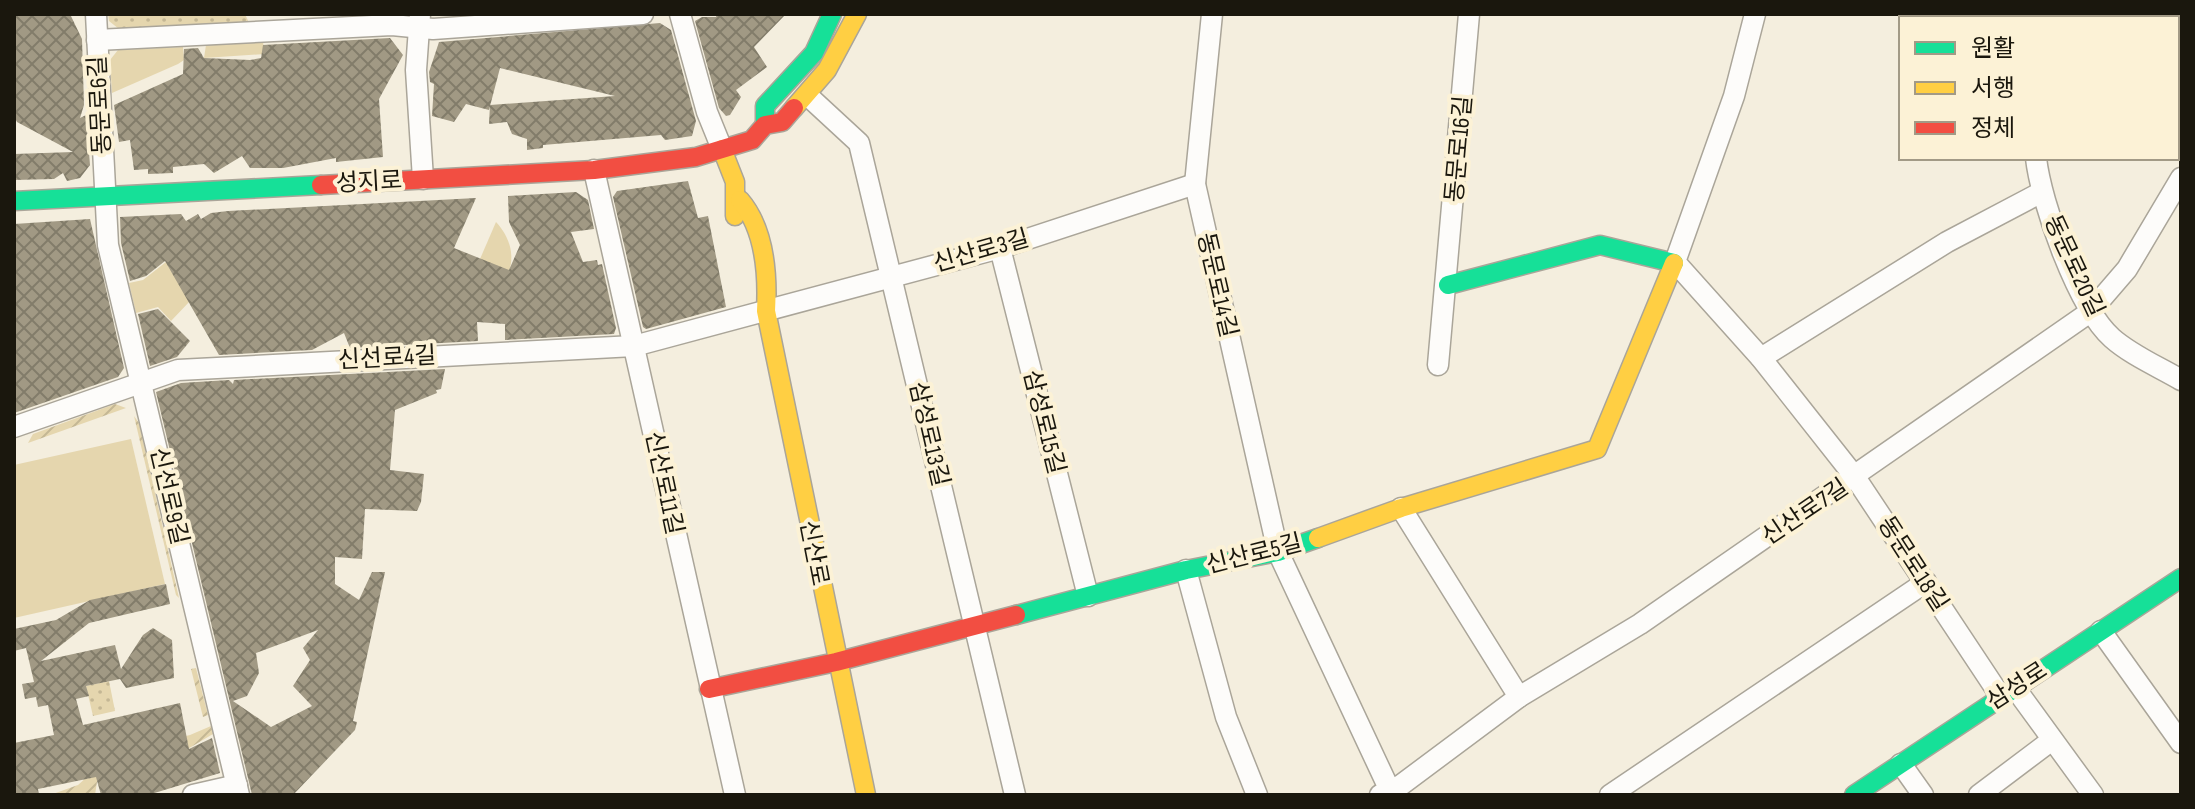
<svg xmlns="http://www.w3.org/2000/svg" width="2195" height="809" viewBox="0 0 2195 809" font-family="'Sofia Sans Condensed','Noto Sans KR',sans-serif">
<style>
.grass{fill:#e5d6ae}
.park{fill:url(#park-dots)}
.garden{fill:url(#garden-furrows)}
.building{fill:url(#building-cross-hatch);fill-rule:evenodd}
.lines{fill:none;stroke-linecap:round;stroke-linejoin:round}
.street-casing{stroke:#aaa599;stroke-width:23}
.fast-casing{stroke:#aaa599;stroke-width:21}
.slow-casing{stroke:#aaa599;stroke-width:21}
.jam-casing{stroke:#aaa599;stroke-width:21}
.street{stroke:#fdfcfa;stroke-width:20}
.fast{stroke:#16e098;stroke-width:18}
.slow{stroke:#ffcf43;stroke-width:18}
.jam{stroke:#f24e42;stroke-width:18}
.labels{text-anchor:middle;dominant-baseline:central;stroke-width:8;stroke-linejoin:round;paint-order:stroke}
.street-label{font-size:24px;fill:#1a170d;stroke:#fcf2d6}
</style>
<defs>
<pattern id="park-dots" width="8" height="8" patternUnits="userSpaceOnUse" patternTransform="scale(2)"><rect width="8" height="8" fill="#e5d6ae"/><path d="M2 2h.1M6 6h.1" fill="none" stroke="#c4b794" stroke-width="1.8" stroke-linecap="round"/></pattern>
<pattern id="garden-furrows" width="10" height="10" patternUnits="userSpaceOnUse" patternTransform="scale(2)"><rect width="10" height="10" fill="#e5d6ae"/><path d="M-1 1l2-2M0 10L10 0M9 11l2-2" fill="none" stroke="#c4b794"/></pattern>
<pattern id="building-cross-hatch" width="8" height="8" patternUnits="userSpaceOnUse" patternTransform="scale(2)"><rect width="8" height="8" fill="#a19984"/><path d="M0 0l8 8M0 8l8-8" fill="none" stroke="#827c6a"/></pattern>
</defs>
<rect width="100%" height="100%" fill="#f4eede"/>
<g class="grass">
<polygon points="263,42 265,54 204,58 206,45"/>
<polygon points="183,47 184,60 178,64 112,93 110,60 118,50"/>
<path d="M 496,222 C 509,236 515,254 509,271 L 480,259 Z"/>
<polygon points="166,262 190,301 171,321 158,307 136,313 129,283 143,280"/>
<polygon points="131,439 165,584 14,618 14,465"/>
</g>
<g class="park">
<polygon points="108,14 245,14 249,23 119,29 109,21"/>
<polygon points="109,681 115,711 93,716 86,686"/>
</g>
<g class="garden">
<polygon points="115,404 126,408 28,443 33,434"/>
<polygon points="134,416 139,423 179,598 176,595"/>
<polygon points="196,668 208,715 203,717 191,669"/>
<polygon points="211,726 213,734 174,757 140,747 190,735"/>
<polygon points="88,776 114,776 97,782 95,795 50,795 78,785"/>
</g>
<g class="building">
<polygon points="14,14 70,14 82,39 84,105 80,118 86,115 90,165 80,178 67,181 63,173 54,179 14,180 14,154 73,152 17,122 14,116"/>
<polygon points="717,14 786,14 754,47 767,67 736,90 741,97 730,115 726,116 719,108 695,21 702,17 716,17"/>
<polygon points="660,23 671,30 696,121 692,136 665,140 661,135 543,145 543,148 527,150 527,139 512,134 507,122 489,124 490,105 615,96 500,68 489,110 466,104 454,122 432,116 434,84 430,82 429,72 439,42"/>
<polygon points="390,38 403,55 379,99 383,157 336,162 336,158 283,168 250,168 242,156 214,173 204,164 173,167 173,173 148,174 148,169 134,170 130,140 119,142 114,105 183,74 184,49 198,48 204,58 250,60 261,58 263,45"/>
<polygon points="688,181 698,218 708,216 726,307 646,329 643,327 613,197 617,191"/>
<polygon points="576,192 588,200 594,229 571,232 583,262 597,260 598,265 602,264 616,328 614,334 505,340 505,324 477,322 478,341 350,348 344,333 312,350 219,355 165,261 146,276 130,281 121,243 120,217 181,214 186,221 198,214 201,219 211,213 228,211 476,198 454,248 509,270 520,245 509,222 508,196"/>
<polygon points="90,219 124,368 118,377 14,413 14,224"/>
<polygon points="158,309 190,341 177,357 150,366 138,314"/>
<path d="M 445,369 L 441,389 L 436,390 L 437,393 L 395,410 L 390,470 L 424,474 L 421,502 L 417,511 L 365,509 L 362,559 L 335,557 L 335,584 L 359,600 L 372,572 L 385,572 L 353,721 L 357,722 L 355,730 L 293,795 L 252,795 L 156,392 L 181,383 L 229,380 L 233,384 L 234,380 ZM 318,630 L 303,648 L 310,660 L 293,686 L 312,706 L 271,727 L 233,701 L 247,696 L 259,673 L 256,653 Z"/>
<polygon points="166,584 170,604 89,623 41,661 115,645 121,669 143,635 153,628 172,640 174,678 126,688 120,679 86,686 89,696 76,699 83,725 180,703 189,749 212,738 220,773 148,795 101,795 96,777 38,789 39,795 14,795 14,743 54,735 48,705 38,707 36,697 25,699 22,684 34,682 26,648 14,651 14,629 56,620 90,600"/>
</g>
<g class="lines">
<g class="street-casing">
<g id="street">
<polyline points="96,14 108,245 239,795"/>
<polyline points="420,14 416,70 423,179"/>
<polyline points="680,14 707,112 722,149"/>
<polyline points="1212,14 1195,184 1278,552 1392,795"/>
<polyline points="1755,14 1734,96 1675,262 1761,358 1855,477 2001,697"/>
<polyline points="2030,18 2031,14"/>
<polyline points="97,40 392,25 433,29 643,14"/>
<polyline points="807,95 859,143 1015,795"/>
<path d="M 2036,158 C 2041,203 2078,308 2112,338 C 2131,355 2159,367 2181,380"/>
<polyline points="594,170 735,795"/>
<polyline points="1000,248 1088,596"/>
<polyline points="1761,358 1947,242 2040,193"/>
<polyline points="1438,365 1469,14"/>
<polyline points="14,427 178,370 634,346 1000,248 1195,184"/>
<polyline points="1401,508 1519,697"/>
<polyline points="1186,570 1226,717 1257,795"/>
<polyline points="2101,631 2181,743"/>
<polyline points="2015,688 2093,795"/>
<polyline points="1901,764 1923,795"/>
<polyline points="193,795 237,785"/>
<polyline points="1380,795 1401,785 1519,697 1640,624 2090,312 2127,269 2181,178"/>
<polyline points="1610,795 1926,582"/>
<polyline points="1979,795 2052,740"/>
</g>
</g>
<g class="fast-casing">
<g id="fast">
<polyline points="765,125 765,106 814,53 832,14"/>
<polyline points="14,201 321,185"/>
<polyline points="1448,285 1600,245 1674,263"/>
<polyline points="1016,615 1186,570 1278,552 1318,538"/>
<polyline points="1854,795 2181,578"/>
</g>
</g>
<g class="slow-casing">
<g id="slow">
<polyline points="794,108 827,70 857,14"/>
<polyline points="722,149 735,182 735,216"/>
<path d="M 740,200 C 765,229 768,274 766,311 L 866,795"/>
<polyline points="1318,538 1401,508 1597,449 1674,263"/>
</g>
</g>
<g class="jam-casing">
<g id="jam">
<polyline points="321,185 594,170 696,157 752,140 765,125 782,122 794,108"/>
<polyline points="709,689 836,662 1016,615"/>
</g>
</g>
<use href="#street" class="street"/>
<use href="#fast" class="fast"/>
<use href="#slow" class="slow"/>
<use href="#jam" class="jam"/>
</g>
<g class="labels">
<g class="street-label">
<text transform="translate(100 105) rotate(-93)">동문로6길</text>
<text transform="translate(1459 149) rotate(-85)">동문로16길</text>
<text transform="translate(369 182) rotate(-3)">성지로</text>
<text transform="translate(981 251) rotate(-16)">신산로3길</text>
<text transform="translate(2074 266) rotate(65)">동문로20길</text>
<text transform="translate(1217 285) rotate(77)">동문로14길</text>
<text transform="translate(387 358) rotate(-3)">신선로4길</text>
<text transform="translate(1044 422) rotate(76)">삼성로15길</text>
<text transform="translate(929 434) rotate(77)">삼성로13길</text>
<text transform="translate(664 483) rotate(78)">신산로11길</text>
<text transform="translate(169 496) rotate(77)">신선로9길</text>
<text transform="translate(1805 512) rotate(-34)">신산로7길</text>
<text transform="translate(814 553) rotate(79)">신산로</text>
<text transform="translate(1254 554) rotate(-14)">신산로5길</text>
<text transform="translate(1913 564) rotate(57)">동문로18길</text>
<text transform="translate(2017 686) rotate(-33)">삼성로</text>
</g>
</g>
<rect width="2195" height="809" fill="none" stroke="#1a170d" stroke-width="32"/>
<rect x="1899" y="16" width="280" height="144" fill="#fcf2d6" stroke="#a29a86" stroke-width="2"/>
<rect x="1915" y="42" width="40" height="12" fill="#16e098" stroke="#a29a86" stroke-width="2"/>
<text x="1971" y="56" font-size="24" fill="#1a170d">원활</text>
<rect x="1915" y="82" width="40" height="12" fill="#ffcf43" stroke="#a29a86" stroke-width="2"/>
<text x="1971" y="96" font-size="24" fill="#1a170d">서행</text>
<rect x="1915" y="122" width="40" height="12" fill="#f24e42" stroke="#a29a86" stroke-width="2"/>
<text x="1971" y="136" font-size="24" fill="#1a170d">정체</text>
</svg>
